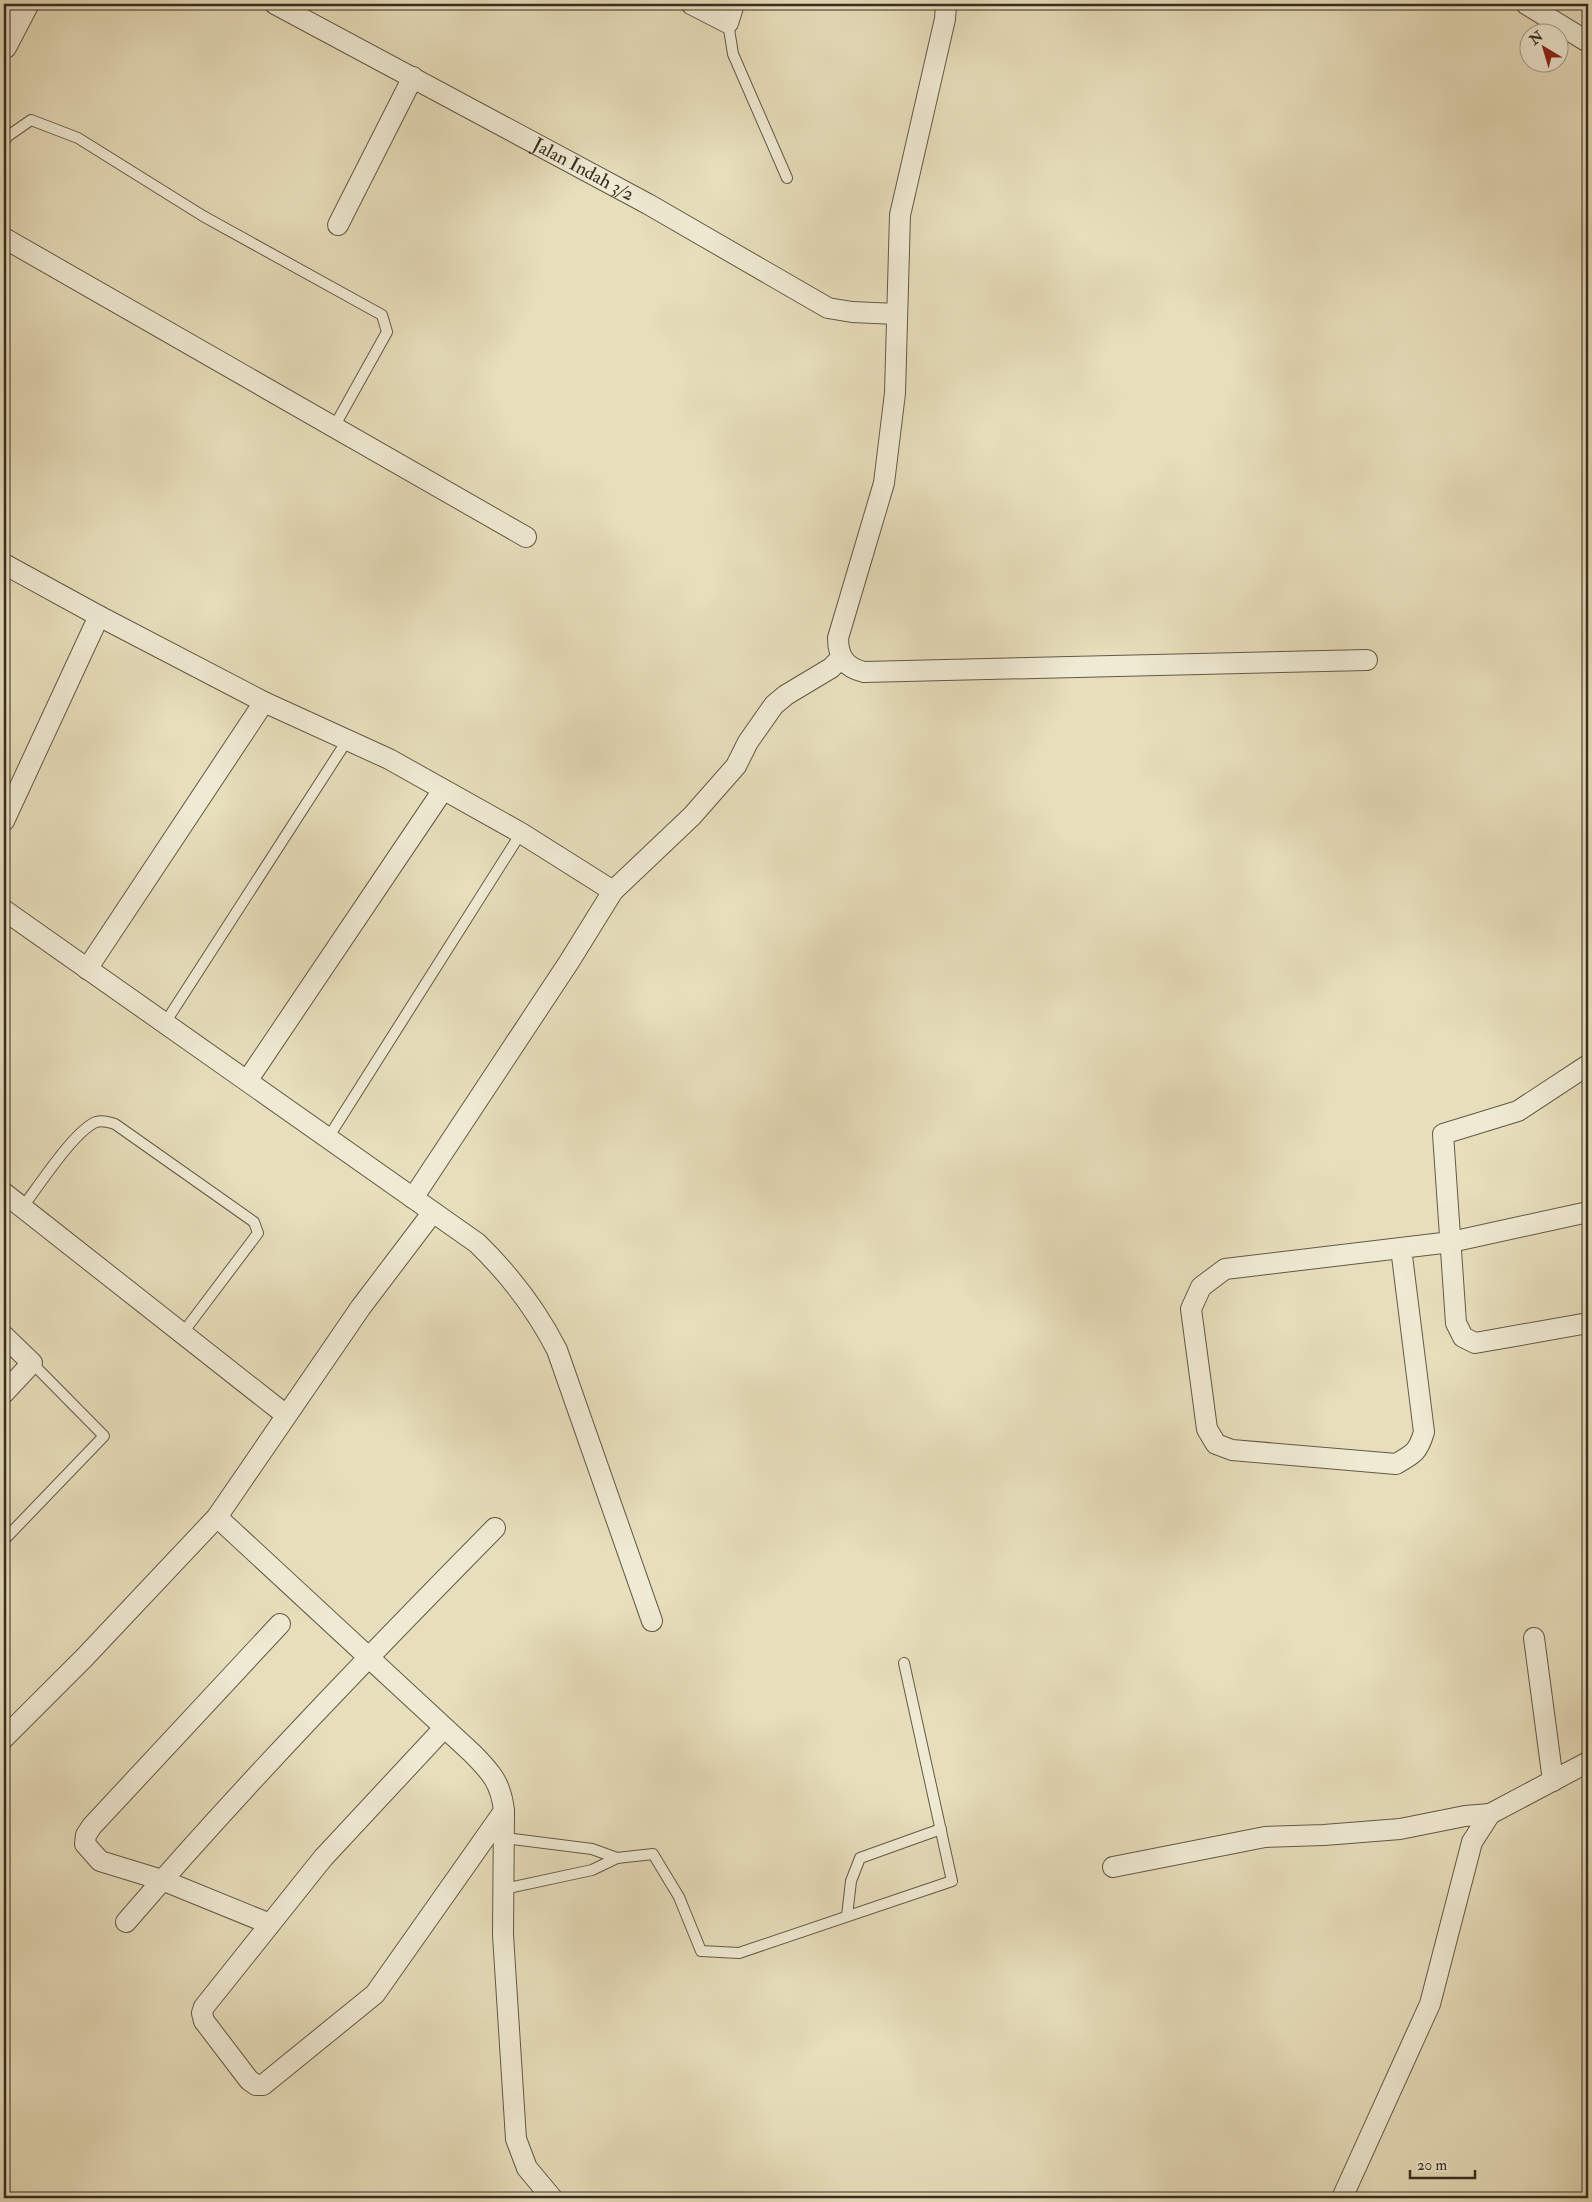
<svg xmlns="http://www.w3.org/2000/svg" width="1592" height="2202" viewBox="0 0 1592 2202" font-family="'IM FELL Double Pica',serif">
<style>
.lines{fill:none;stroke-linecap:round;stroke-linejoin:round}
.service-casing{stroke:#635947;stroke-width:12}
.minor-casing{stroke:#635947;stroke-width:22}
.tertiary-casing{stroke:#635947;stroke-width:27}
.service{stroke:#efead3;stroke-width:10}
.minor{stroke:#efead3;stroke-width:20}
.tertiary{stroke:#efead3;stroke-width:25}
.labels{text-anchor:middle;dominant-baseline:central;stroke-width:4;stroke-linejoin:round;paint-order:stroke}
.street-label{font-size:19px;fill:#372d20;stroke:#efead3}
</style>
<rect width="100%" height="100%" fill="#e7debb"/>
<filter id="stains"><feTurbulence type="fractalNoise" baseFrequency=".004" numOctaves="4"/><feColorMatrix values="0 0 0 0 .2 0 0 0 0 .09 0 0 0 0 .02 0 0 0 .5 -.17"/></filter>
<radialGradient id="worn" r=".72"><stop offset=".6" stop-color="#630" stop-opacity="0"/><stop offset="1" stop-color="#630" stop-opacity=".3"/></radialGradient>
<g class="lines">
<g class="service-casing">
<g id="service">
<polyline points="728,23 733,54 787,178"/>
<polyline points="4,142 8,136 31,120 78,138 203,216 382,315 387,332 334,427"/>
<polyline points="165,1023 348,739"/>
<polyline points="328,1138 521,833"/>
<path d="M 22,1208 C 38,1187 74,1131 96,1122 C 103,1120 108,1122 115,1124 L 254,1222 L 258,1233 L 182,1334"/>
<polyline points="4,1540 104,1436 32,1363"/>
<polyline points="505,1838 592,1849 617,1858"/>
<polyline points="504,1889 592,1870 617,1858 653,1854 679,1897 701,1951 739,1953 952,1881 904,1663"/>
<polyline points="847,1916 851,1881 860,1858 941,1829"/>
</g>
</g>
<g class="minor-casing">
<g id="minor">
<path id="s1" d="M 275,4 L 648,204 L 828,308 L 852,312 L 897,314"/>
<polyline points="691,4 728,23 734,4"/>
<path d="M 946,4 L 945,19 L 900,215 L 895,393 L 884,483 L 838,638 C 838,657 846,668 864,672 L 1367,660"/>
<polyline points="1526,4 1588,42"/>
<polyline points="338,225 413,77"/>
<polyline points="4,238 526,537"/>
<polyline points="4,564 99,616 264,702 389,759 521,833 613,891"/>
<polyline points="4,821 99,616"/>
<path d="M 4,910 L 477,1243 C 510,1275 536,1309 557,1350 L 652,1621"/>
<polyline points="87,969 264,702"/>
<polyline points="1588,1065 1518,1111 1443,1134 1456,1323 1463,1337 1475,1343 1588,1323"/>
<polyline points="247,1081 443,790"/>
<polyline points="4,1193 286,1415"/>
<polyline points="413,1198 569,962 613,891 692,816 736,766 748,742 774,705 786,695 831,668 841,658"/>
<path d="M 1401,1248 L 1424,1432 C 1418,1452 1414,1454 1396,1464 L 1232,1450 L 1216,1444 L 1207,1429 L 1191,1309 L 1201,1287 L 1225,1269 L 1451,1242 L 1588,1212"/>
<polyline points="4,1336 32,1363 4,1393"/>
<path d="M 217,1517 L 472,1753 C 491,1772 501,1783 504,1811 L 503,1935 L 516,2139 L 527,2168 L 552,2198"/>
<polyline points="1534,1638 1553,1781"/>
<polyline points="444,1728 323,1858 204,2007 202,2013 204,2021 249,2080 256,2085 263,2085 375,1994 504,1811"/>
<polyline points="4,1738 85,1657 217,1517 361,1307 433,1212"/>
<polyline points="1113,1867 1265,1837 1324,1835 1400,1829 1465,1816 1490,1814"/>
<path d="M 126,1922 C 243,1786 369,1656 495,1528"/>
<polyline points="270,1924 162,1880 100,1861 85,1844 86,1835 92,1826 280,1624"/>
<polyline points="1342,2198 1430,2004 1472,1842 1490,1814 1588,1762"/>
</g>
</g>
<g class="tertiary-casing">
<polyline id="tertiary" points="4,46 26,4"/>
</g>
<use href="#service" class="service"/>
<use href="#minor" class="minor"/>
<use href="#tertiary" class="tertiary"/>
</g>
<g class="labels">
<g class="street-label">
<text stroke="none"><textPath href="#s1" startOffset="350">Jalan Indah 3/2</textPath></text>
</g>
</g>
<rect width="1592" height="2202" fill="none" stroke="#e7debb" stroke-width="20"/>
<rect x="5" y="5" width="1582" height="2192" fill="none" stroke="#372d20" stroke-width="2.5"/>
<rect x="10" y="10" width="1572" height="2182" fill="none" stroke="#372d20"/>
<g transform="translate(1544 48) rotate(322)"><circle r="24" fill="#efead3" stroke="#a59e8b"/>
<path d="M0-4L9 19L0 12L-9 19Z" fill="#8f2418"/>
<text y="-8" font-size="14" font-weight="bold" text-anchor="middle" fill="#372d20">N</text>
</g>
<path d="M1410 2170v8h65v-8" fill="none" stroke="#372d20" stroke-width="2.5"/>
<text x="1417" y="2170" font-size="15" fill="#372d20" stroke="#efead3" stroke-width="4" paint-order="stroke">20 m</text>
<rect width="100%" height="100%" filter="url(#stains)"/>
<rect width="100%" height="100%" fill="url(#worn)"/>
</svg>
